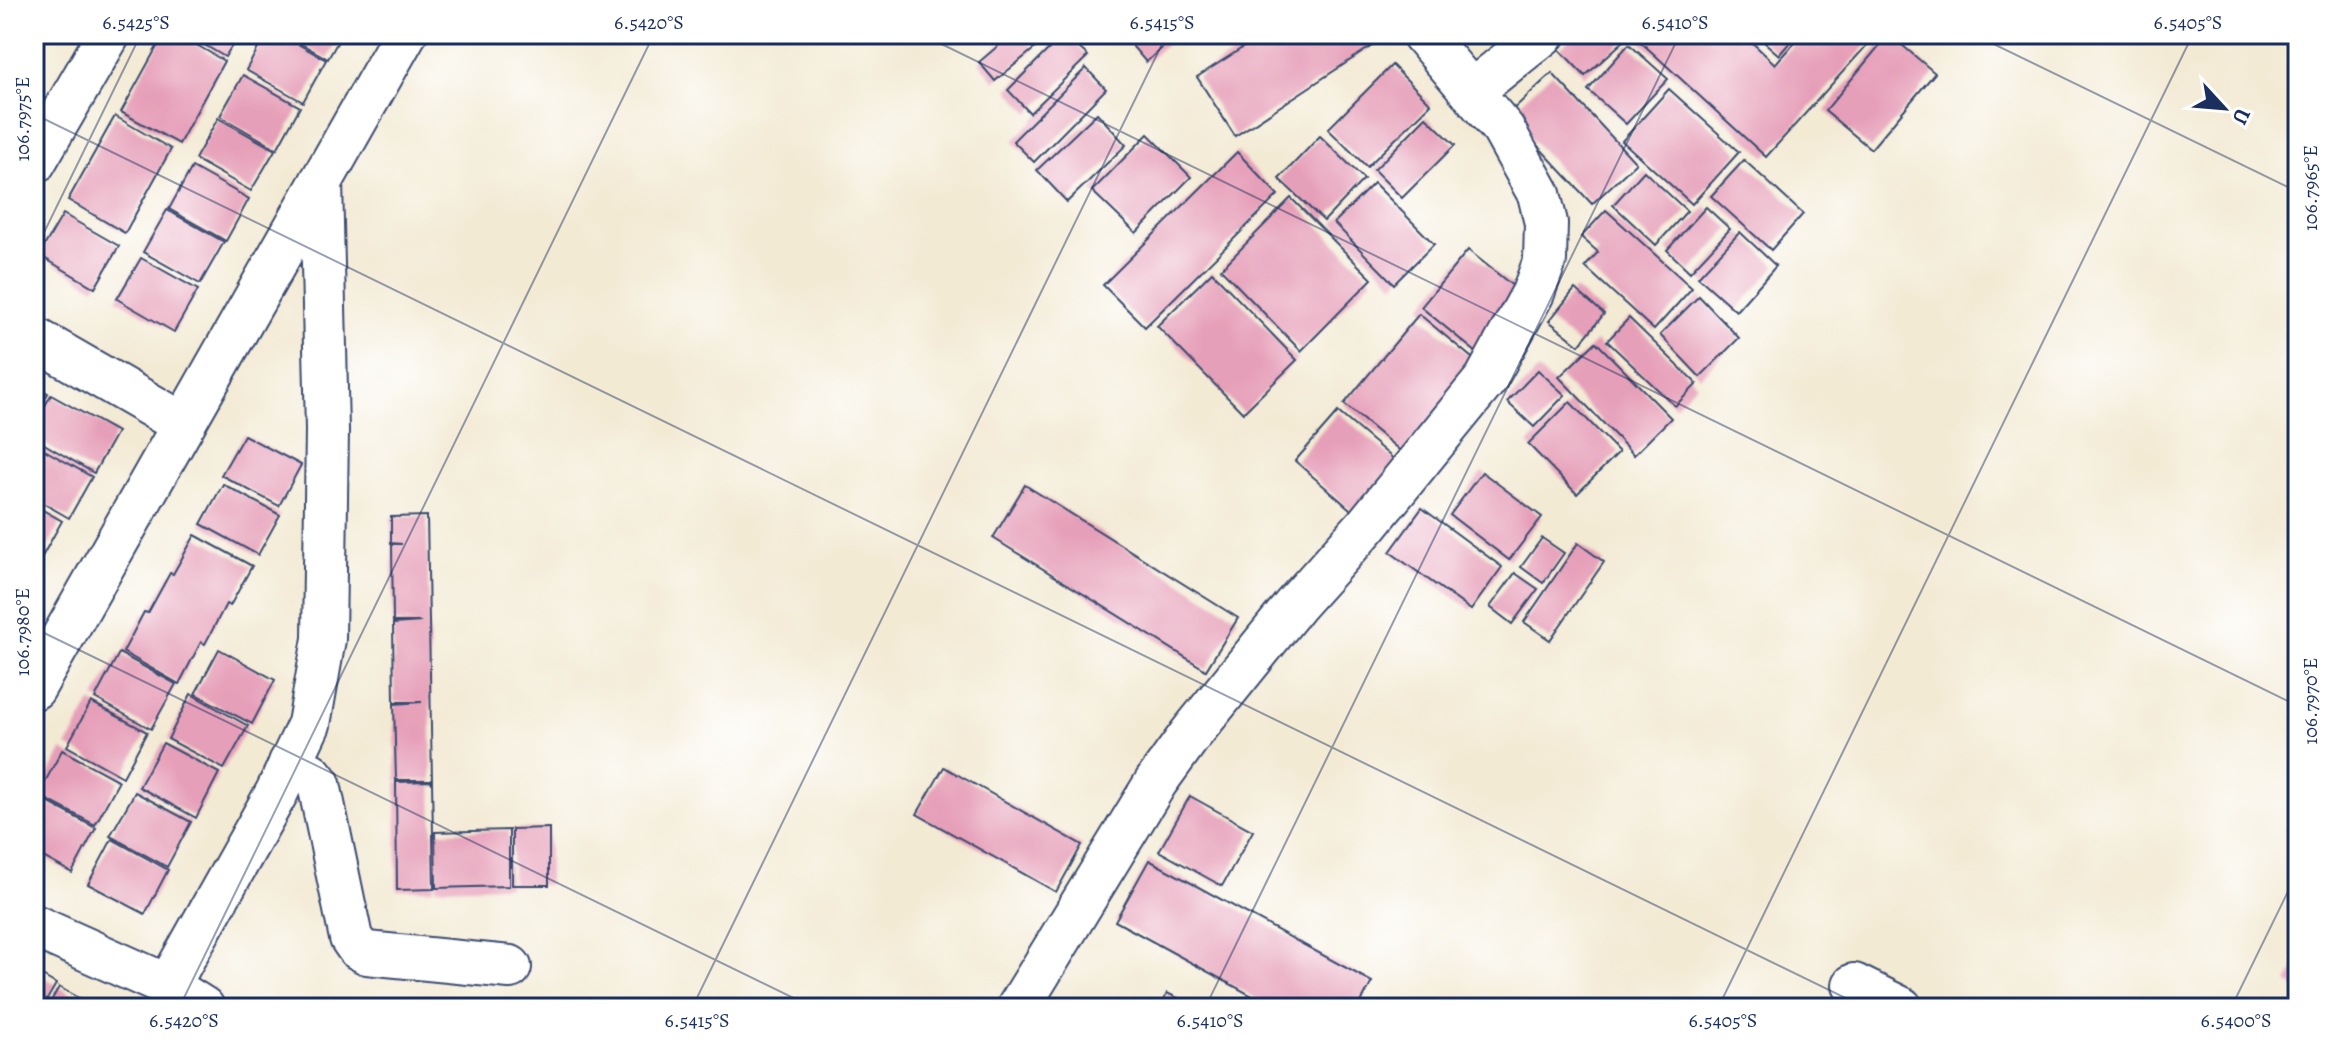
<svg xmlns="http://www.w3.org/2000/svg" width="2332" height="1042" viewBox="0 0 2332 1042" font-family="Alegreya,serif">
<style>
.building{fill:#e69fb8}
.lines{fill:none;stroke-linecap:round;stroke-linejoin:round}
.minor-casing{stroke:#3b4b70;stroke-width:46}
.minor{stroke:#fff;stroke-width:42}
.ticks{fill:none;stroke:#1b2f5e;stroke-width:2;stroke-opacity:0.45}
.neatline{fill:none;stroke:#1b2f5e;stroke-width:3}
.ticks-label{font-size:20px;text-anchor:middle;fill:#1b2f5e}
</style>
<rect width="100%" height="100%" fill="#fff"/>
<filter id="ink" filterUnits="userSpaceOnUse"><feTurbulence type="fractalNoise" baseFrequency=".0125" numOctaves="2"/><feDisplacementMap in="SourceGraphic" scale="16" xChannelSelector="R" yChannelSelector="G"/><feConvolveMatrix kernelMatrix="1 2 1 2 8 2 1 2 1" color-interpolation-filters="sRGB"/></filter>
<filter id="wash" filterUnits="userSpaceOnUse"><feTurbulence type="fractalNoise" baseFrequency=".006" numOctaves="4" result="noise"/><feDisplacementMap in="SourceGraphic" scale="32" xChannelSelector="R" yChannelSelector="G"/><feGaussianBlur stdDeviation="1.8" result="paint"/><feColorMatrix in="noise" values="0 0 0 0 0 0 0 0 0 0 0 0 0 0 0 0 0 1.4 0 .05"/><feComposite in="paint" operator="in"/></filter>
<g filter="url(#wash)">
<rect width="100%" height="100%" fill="#f3ead4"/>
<g id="blocks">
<g class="building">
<polygon points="34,34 47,34 34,57"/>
<polygon points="164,34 178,34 224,61 179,144 121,112"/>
<polygon points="186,34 239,34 225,57"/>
<polygon points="266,34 280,34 326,60 303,102 246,70"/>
<polygon points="284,34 342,34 328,59"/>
<polygon points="1012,34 1021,34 1034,49 995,81 979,62"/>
<polygon points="1064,34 1088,56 1030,113 1008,90"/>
<polygon points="1122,34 1178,34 1146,62"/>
<polygon points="1264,34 1381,34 1384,38 1235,136 1197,77"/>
<polygon points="1575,34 1621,34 1626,39 1585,76 1559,49"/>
<polygon points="1632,34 1743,34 1775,64 1802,34 1877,34 1766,157"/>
<polygon points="1755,34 1797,34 1779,55"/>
<polygon points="1889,34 1935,73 1871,149 1825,111"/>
<polygon points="1629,44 1668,79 1626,124 1588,90"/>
<polygon points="1392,65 1431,104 1367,167 1328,129"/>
<polygon points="1086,68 1106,89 1034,162 1013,141"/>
<polygon points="1552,73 1636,163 1592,204 1508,114"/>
<polygon points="243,75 300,107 277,149 220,116"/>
<polygon points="1669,89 1739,152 1692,204 1622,141"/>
<polygon points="1097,113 1126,145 1067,202 1037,170"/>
<polygon points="115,116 171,149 125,233 68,200"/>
<polygon points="1426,117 1455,145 1402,198 1374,170"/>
<polygon points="218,118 275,150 251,191 195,159"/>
<polygon points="1148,134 1191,177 1136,233 1092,191"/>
<polygon points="1320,136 1364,179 1324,221 1279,179"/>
<polygon points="1237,152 1278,195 1145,327 1103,285"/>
<polygon points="1744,160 1803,214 1771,250 1711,196"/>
<polygon points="192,167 249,199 226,241 169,209"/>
<polygon points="1644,171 1687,211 1656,245 1613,205"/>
<polygon points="1374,183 1434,244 1394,284 1334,223"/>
<polygon points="1291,198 1372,279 1301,351 1221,269"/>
<polygon points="1706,207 1730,229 1690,272 1667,250"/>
<polygon points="167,210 224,242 200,284 143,252"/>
<polygon points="1606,210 1692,288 1654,330 1585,267 1598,252 1581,237"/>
<polygon points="63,214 119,246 95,288 39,255"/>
<polygon points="1740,232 1776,266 1736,311 1698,277"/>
<polygon points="1468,250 1524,295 1477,353 1421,307"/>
<polygon points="141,258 198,290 174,332 117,299"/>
<polygon points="1212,272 1297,360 1243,413 1157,326"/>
<polygon points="1575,289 1604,314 1579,345 1549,321"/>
<polygon points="1699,296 1739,338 1700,377 1660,335"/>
<polygon points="1419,314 1484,368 1409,458 1344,404"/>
<polygon points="1629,318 1697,384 1675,406 1607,341"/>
<polygon points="1596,342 1671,418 1634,455 1559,377"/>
<polygon points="1538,370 1565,395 1534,427 1507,402"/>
<polygon points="34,385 48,393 34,417"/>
<polygon points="51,395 117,432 94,473 34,438 34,425"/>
<polygon points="1570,402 1619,452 1577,494 1528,444"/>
<polygon points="1338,412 1402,466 1358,516 1295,461"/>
<polygon points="244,435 301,465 279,506 221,475"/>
<polygon points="34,444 92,477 69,518 34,498"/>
<polygon points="1482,472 1542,517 1509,560 1450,515"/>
<polygon points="223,484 280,515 258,555 201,524"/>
<polygon points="1025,485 1238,618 1206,670 993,538"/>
<polygon points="34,505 62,521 39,562 34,559"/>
<polygon points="1422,508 1502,567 1471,610 1390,552"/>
<polygon points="427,516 432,780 396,780 394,704 422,702 394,702 393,624 421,622 393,622 392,544 402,544 391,543 391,517"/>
<polygon points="195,535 252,566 230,606 226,604 205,644 201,642 179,684 123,652 144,612 148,613 170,573 173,574"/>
<polygon points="1542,538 1564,553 1543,583 1521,567"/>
<polygon points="1578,543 1604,562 1550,640 1524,622"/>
<polygon points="1515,573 1538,589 1512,624 1490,607"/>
<polygon points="219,649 275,680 252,724 195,694"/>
<polygon points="119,653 176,684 151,729 95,698"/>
<polygon points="191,694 248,726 224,769 168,739"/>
<polygon points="91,702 147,732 123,777 67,746"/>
<polygon points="163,743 219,773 196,818 139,787"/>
<polygon points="62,750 119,781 95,825 38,795"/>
<polygon points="944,767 1082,845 1056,892 917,814"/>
<polygon points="432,781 434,889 397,890 396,782"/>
<polygon points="135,792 191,822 167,867 110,836"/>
<polygon points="1190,796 1253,831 1222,886 1159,851"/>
<polygon points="40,798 96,828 72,873 34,852 34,809"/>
<polygon points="549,828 549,885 512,885 512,829"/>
<polygon points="509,830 509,886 436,888 435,832"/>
<polygon points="112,839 168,870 145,914 88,884"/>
<polygon points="1149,860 1372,982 1358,1008 1274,1008 1115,921"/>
<polygon points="2298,965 2298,990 2287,983"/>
<polygon points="34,971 56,984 42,1008 34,1008"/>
<polygon points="59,987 96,1008 47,1008"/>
<polygon points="1167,993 1198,1008 1160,1008"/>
</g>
</g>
</g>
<g filter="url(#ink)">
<use href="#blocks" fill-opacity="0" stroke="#3b4b70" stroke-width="2"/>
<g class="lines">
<g class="minor-casing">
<g id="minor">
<polyline points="1472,91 1543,34"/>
<polyline points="34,163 109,34"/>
<polyline points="34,338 183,424"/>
<polyline points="34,688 405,34"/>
<polyline points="290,763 311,774 319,784 351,938 358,948 367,953 510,967"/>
<polyline points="34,926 168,986 203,1008"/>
<polyline points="1854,985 1901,1008"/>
<polyline points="168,986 277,792 309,724 324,639 327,430 321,182"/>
<polyline points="1018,1008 1156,782 1190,735 1295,605 1366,526 1486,379 1533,293 1545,260 1546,223 1539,194 1503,129 1423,34"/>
</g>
</g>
<use href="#minor" class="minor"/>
</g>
</g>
<path class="ticks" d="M 921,34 L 2298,706M 1973,34 L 2298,192M 34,114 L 1866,1008M 34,253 L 141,34M 34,628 L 814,1008M 179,1008 L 654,34M 692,1008 L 1167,34M 1205,1008 L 1680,34M 1718,1008 L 2193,34M 2231,1008 L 2298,871"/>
<rect width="2332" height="1042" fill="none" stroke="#fff" stroke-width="88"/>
<g transform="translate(2224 108) rotate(116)" stroke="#ffffff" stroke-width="6" paint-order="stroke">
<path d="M0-6L14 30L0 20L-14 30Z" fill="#1b2f5e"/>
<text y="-12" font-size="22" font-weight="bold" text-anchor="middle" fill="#1b2f5e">U</text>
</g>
<rect x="44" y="44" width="2244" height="954" class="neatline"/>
<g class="ticks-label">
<text x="136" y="29">6.5425°S</text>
<text x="649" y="29">6.5420°S</text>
<text x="1162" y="29">6.5415°S</text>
<text x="1675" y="29">6.5410°S</text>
<text x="2188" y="29">6.5405°S</text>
<text transform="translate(22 119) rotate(-90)" y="7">106.7975°E</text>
<text transform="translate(2310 188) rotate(-90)" y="7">106.7965°E</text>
<text transform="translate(22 632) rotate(-90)" y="7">106.7980°E</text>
<text transform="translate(2310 701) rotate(-90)" y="7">106.7970°E</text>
<text x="184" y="1027">6.5420°S</text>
<text x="697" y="1027">6.5415°S</text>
<text x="1210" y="1027">6.5410°S</text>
<text x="1723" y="1027">6.5405°S</text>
<text x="2236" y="1027">6.5400°S</text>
</g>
</svg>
